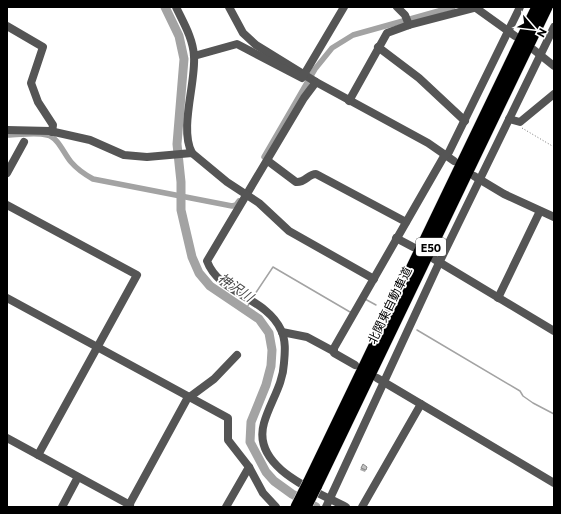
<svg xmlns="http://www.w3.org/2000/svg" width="561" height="514" viewBox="0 0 561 514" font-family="Commissioner,'Noto Sans JP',sans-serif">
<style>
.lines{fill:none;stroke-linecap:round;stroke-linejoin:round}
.stream{stroke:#a3a3a3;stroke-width:1.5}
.canal{stroke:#a3a3a3;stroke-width:5.5}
.river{stroke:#a3a3a3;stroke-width:9}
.highway-casing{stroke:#dbdbdb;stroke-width:12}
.path{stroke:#777;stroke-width:1;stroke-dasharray:1 2;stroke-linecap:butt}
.minor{stroke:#555;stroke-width:8}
.highway{stroke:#000;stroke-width:11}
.highway-bridge-casing{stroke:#dbdbdb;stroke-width:12;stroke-linecap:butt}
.highway-bridge{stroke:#000;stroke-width:11}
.wall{fill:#a9a9a9}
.building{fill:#c4c4c4;stroke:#898989}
.labels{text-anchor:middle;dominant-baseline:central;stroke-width:3.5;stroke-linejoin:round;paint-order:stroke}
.shield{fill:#fff;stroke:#4c4c4c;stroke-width:1}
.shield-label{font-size:11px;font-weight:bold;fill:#000}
.street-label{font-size:12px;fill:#000;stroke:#fff}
.water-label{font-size:13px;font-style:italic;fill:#444;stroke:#fff}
</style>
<rect width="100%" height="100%" fill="#fff"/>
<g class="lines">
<g class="stream">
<polyline points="255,294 273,267 350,312 352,311"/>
<polyline points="365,299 376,305"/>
<polyline points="245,311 250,302"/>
<polyline points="417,330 520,391 523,396 533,403 554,414"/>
</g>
<g class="canal">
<path d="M 7,135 C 20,135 35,132 47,135 C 58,137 64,154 71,162 C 77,169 84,174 93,179 L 232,206 L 236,205 L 239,201"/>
<polyline points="264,157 315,69 332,48 353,35 453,7"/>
</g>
<polyline class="river" points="165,7 179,36 184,59 177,144 181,182 181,210 192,257 199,273 210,286 259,319 269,333 272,350 271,366 266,385 251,422 250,442 266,472 274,481 292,494 316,507"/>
<g class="highway-casing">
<g id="highway">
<polyline points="308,483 537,7"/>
<polyline points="316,487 547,7"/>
</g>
</g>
<polyline class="path" points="522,128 554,147"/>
<g class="minor">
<path d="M 176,7 C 183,22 193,38 194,56 C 196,83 179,129 192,153"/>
<polyline points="229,7 243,33 256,45 316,82 428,143 454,161"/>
<polyline points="397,7 405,15 409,25"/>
<polyline points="476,8 515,36"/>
<polyline points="7,26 43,47 31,83 38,102 53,125 52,132"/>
<polyline points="378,47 419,78 465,121"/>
<polyline points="534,50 554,66"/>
<polyline points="194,56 237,44 302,78 344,7"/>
<path d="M 316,82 L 304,98 L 207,261 C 219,294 266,297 281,330 C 286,340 285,352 284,363 C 283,385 270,402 264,423 C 251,468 316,491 346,507"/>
<polyline points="349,101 387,33 409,25 478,7"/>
<polyline points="509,119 520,122 554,94"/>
<polyline points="7,130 50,131 90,140 124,155 147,157 192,153 227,182 259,203 289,231 374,279"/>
<path d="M 268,161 L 296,182 C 305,183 308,174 316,174 L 406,222"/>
<polyline points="7,173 24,142"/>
<polyline points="474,176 504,194 554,217"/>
<polyline points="7,205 137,275 38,455"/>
<polyline points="396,238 413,247"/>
<polyline points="434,259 554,331"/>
<polyline points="7,298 228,418 228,440 249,467 263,493 276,507"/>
<polyline points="498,298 540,211"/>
<polyline points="282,332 307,337 333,351"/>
<polyline points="355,365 334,353 334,348 443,158 449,152 520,7"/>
<polyline points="377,378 554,483"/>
<polyline points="7,438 130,505"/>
<polyline points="62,507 78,477"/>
<polyline points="128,507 187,399 214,379 237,355"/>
<polyline points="226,507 249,467"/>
<polyline points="326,507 439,263 554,27"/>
<polyline points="362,507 421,404"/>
</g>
<use href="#highway" class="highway"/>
<g class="highway-bridge-casing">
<g id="highway-bridge">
<polyline points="296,507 308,483"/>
<polyline points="306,507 316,487"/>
</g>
</g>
<use href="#highway-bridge" class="highway-bridge"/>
</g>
<polygon class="wall" points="363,464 367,467 365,472 360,470"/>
<polygon class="building" points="363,464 367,467 366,470 361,468"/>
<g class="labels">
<rect class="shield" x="416" y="238" width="30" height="18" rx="3"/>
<g class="shield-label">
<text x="431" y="247">E50</text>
</g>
<g class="street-label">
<text transform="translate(389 305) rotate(-64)">北関東自動車道</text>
</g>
<g class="water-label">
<text transform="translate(236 287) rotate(35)">神沢川</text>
</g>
</g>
<rect width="561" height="514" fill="none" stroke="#000000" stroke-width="16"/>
<g transform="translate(533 28) rotate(118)" stroke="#ffffff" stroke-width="3" paint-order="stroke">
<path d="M0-3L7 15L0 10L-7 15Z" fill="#000000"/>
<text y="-6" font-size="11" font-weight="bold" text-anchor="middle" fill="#000000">N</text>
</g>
</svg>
